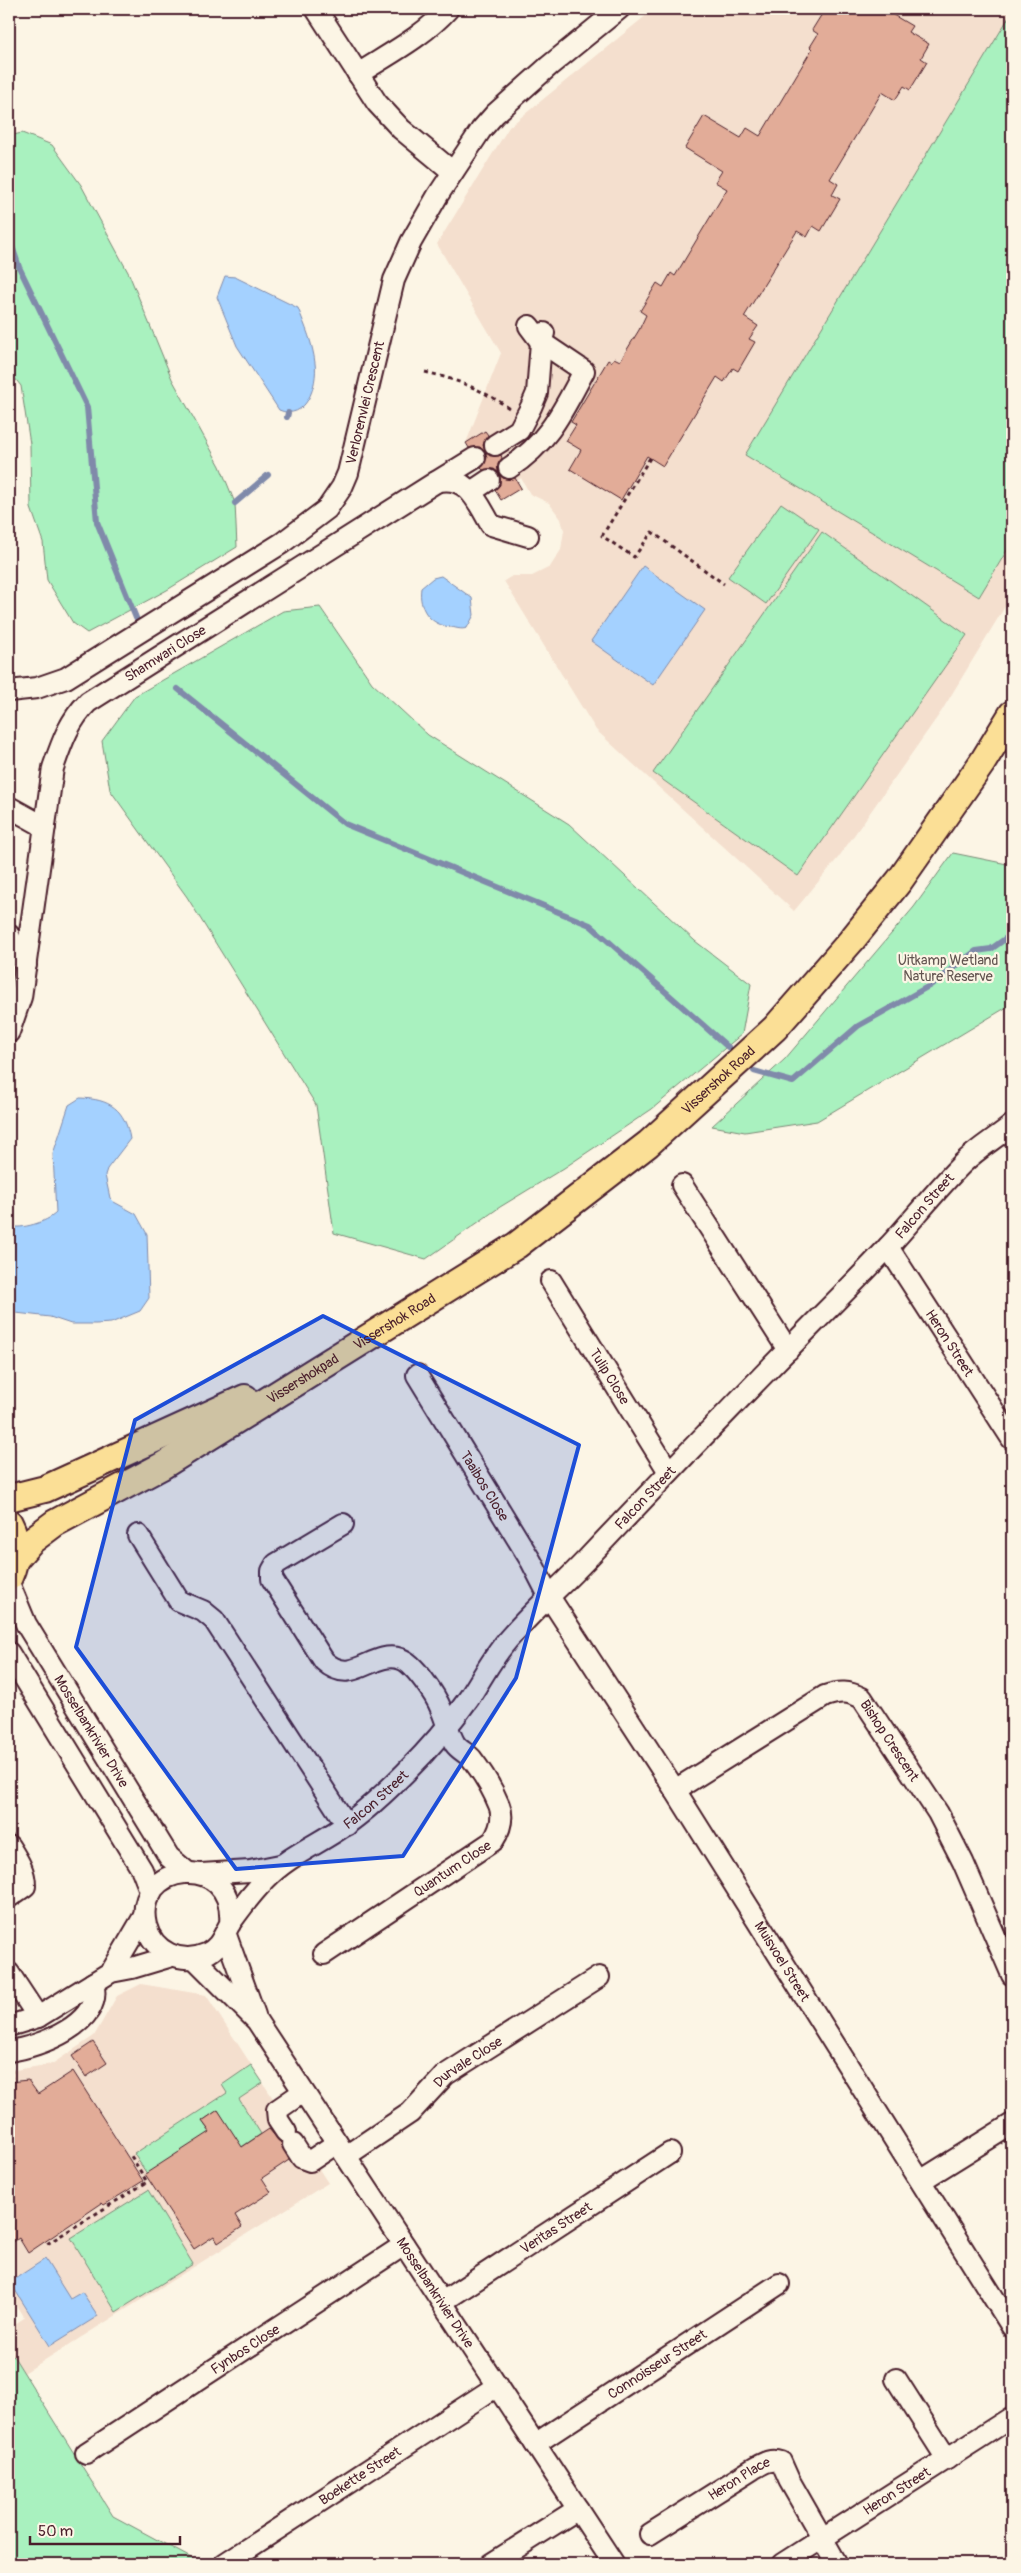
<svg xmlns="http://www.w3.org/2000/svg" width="1021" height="2573" viewBox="0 0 1021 2573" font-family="Pangolin,sans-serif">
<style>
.built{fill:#f4dfce}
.green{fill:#a9f1bf;stroke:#7a8875}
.water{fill:#a4d1ff;stroke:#808aaa}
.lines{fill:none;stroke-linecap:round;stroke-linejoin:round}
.stream{stroke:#808aaa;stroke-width:6}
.building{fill:#e2ac98;stroke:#4a1f2b}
.minor-casing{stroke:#4a1f2b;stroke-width:24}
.major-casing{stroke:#4a1f2b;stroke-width:30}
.path{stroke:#4a1f2b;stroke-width:3;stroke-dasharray:4 4;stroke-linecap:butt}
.minor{stroke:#fcf5e5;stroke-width:20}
.major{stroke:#fbdf96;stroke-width:26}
.marked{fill:#1d4ed8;fill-opacity:0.2;stroke:#1d4ed8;stroke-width:4;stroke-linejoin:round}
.labels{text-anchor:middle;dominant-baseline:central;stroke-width:4.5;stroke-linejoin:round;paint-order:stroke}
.street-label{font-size:14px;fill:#4a1f2b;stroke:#fcf5e5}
.park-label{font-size:14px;fill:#625450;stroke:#fcf5e5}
</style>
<rect width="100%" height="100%" fill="#fcf5e5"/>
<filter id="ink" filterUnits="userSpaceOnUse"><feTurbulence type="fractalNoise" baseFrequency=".02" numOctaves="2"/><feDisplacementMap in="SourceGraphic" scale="10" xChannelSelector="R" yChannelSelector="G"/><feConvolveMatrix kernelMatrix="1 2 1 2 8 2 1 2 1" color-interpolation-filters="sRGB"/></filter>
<g filter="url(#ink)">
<g class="built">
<polygon points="654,9 1012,9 1012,595 941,712 838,858 794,911 596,730 504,581 512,576 532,576 550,567 561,550 564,530 561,519 549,503 530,494 521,478 517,481 521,488 501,500 466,443 501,353 437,244 509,127"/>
<polygon points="141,1984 206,1995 328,2183 24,2373 9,2349 9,2328 24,2318 9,2294 9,2071 52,2064 94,2036 117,1996"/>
</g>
<g class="green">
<polygon points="1012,12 1012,542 979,597 745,455"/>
<polygon points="22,133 52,145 81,185 129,274 172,379 220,466 235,503 237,547 167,590 87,633 73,623 47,580 43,542 31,508 30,444 21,386 9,371 9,136"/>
<polygon points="781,503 819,529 766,604 728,577"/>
<polygon points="822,532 967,635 798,876 653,773"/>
<polygon points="320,607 372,683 428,735 569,824 695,941 751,984 742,1034 652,1109 564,1168 500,1207 426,1259 334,1233 316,1105 187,897 110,790 102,741 135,696 283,611"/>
<polygon points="953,853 1012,865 1012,1004 817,1121 745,1132 712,1126 785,1059 914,907"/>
<polygon points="251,2065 263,2083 239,2099 261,2134 240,2148 218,2110 202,2121 216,2141 151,2180 134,2154 227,2093 222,2085"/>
<polygon points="148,2190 193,2264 116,2312 71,2238"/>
<polygon points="9,2349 113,2516 202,2564 9,2564"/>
</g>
<g class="water">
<path d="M 225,276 L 235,277 L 298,308 C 305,326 313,344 315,363 C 318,385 306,422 279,410 L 237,346 L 217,297 Z"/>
<polygon points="643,566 705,610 653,685 591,641"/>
<path d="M 441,576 L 472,598 L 474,615 L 467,628 C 461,630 457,628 451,627 C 430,625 418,609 421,588 L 433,578 Z"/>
<path d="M 80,1098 C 110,1099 125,1109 130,1139 L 107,1169 L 105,1175 L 110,1198 L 114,1202 L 136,1214 L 147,1234 L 149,1298 L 140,1311 L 111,1323 L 96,1324 L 71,1324 L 50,1317 L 16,1313 L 9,1303 L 9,1226 C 21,1230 47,1222 56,1213 L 53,1154 L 69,1105 Z"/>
<polygon points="45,2259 70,2299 82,2292 98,2316 50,2346 10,2282"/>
</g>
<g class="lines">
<g class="stream">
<polyline points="9,237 19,267 87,407 97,522 136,618"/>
<polyline points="287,417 288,413"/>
<polyline points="235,503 268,475"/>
<polyline points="178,689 345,824 590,925 729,1048"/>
<polyline points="754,1071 793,1082 858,1026 929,986 976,951 991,949 1012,934"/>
</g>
</g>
<g class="building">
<polygon points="825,9 883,9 912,26 908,32 929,44 921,58 927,62 910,90 904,86 895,100 882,92 830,179 838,184 832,195 840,199 821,231 813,226 807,237 797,231 744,317 758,326 749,339 755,342 738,371 733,368 724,382 717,377 663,466 647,456 621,500 570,469 581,450 566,441 576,425 571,422 608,360 611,362 614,358 620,361 639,330 646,315 640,311 657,283 663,287 671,273 675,276 727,189 715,182 722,171 685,148 704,116 741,138 747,128 760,136 812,49 810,47 818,34 812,30"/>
<polygon points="485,431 488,435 483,445 485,452 490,456 501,455 502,458 498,464 499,473 494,469 483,470 481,468 487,458 485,452 480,447 469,448 466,443"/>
<polygon points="499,475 505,479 515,478 521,488 501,500 495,490 500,485"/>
<polygon points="93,2042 107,2063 86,2077 72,2056"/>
<polygon points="73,2071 143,2181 104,2205 102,2203 28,2253 19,2238 9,2245 9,2082 28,2080 38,2094"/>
<polygon points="218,2110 242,2147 269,2129 281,2143 289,2160 262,2178 271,2192 235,2215 242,2227 218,2243 214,2236 194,2249 145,2174 210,2132 202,2121"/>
</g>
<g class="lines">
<g class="minor-casing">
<g id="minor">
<polyline points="316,9 377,103 401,129 453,172"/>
<path d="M 358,74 C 389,54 424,36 448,9"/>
<polyline points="495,445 519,430 531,407 537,393 541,342 544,333"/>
<path d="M 509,468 C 549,442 562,412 584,371 L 541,342 L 529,326"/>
<polyline points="436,482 475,458"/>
<polyline points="471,492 489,480"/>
<path id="s1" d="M 9,691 L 37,688 L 66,678 L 282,543 L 327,509 L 342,487 L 348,473 L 394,280 L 411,242 L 438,195 L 481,130 L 495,114 L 549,66 L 619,9"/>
<polyline points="9,807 45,827"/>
<polyline points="9,935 15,951 26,965"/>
<path id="s2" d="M 9,1032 L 21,997 L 53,768 C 62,742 69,721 88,702 L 436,482 C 467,473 478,503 491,525 L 528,536"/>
<polyline points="682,1185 788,1350"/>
<path id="s3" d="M 888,1247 L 1012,1439"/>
<path id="s4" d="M 551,1281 L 669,1472"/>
<path id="s5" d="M 417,1375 L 531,1561 L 550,1598 L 675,1790 L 1012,2327"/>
<polyline points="138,1535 179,1601 203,1611 214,1620 347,1825"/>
<path id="s6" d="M 9,1583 L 26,1624 L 169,1857 L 187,1872"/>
<polyline points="9,1653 142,1870 151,1893"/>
<path id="s7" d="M 675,1790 L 825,1696 C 840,1691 848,1691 862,1698 L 938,1813 L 963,1862 L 1012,1975"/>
<path d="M 9,1846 C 17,1859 25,1870 25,1886 L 9,1897"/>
<polyline points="201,1874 250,1871 280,1865"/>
<path id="s8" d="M 230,1924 C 236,1849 131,1863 146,1925 C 153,1952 181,1965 206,1954 C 221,1947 223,1935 231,1922 C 241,1908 254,1891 266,1879 C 289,1855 321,1843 347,1824 C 368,1809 387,1791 405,1773 C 428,1750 450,1725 469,1698 C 483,1677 494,1654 512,1635 C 535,1609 562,1585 586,1560 C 661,1480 737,1401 814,1323 C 839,1298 864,1273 888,1247 C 913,1220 936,1190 962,1164 C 977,1149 996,1138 1012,1125"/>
<polyline points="226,1935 255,2015"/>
<path id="s9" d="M 324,1954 L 493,1841 C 500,1830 504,1817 499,1805 C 493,1790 482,1772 472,1759 C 467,1753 459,1750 455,1744 C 449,1734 446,1720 441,1709 C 436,1696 414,1663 401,1659 C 372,1649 353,1688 324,1661 L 272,1579 L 272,1571 L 276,1564 L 343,1524"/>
<path id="s10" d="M 194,1958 L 257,2021 L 614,2564"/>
<polyline points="111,1972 144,1916"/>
<polyline points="9,1973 38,2017"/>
<polyline points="9,2026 38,2017 111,1972 132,1968 172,1956"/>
<path d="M 9,2051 C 39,2047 105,2023 93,1983"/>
<polyline points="286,2132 278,2120 277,2110 303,2092"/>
<polyline points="293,2144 302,2158 310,2161 337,2143"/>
<path id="s11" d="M 346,2156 L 410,2113 L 445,2075 L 599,1977"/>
<polyline points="922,2180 1012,2124"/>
<path id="s12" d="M 442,2302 L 670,2153"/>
<polyline points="896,2379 947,2459"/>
<path id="s13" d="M 535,2444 L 779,2284"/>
<path id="s14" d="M 86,2453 L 404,2245"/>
<path id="s15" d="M 650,2534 L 753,2469 C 762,2464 770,2458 781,2462 L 789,2480 L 837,2564"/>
<path id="s16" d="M 224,2564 L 497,2386"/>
<polyline points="491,2564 578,2509"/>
<path id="s17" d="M 782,2564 L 1012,2417"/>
</g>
</g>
<g class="major-casing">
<g id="major">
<polyline points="9,1498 45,1489 245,1398"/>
<path d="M 9,1523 C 18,1540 17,1559 9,1577"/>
<path id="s18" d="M 15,1559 L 31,1541 L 55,1523 L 162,1466 L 517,1245 L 648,1144 L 775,1028 L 851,941 L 900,880 L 982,763 L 1012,714"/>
</g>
</g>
<g class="path">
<path d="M 425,372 C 456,379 483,390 509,408"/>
<polyline points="650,458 602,536 634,557 652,532 724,584"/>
<polyline points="11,2069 11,2078"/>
<polyline points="47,2244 147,2182 131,2156"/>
</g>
<use href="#minor" class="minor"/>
<use href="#major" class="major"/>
</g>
</g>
<path class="marked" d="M 323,1316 L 579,1445 L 516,1678 L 403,1856 L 236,1869 L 76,1647 L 135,1420 Z"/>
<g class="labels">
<g class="street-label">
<text stroke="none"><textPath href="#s1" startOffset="484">Verlorenvlei Crescent</textPath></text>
<text stroke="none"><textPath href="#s2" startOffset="435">Shamwari Close</textPath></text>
<text stroke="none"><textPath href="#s18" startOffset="854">Vissershok Road</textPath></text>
<text stroke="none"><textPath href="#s8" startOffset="1272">Falcon Street</textPath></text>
<text stroke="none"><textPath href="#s18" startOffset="449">Vissershok Road</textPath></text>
<text stroke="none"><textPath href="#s3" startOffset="114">Heron Street</textPath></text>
<text stroke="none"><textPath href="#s4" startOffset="112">Tulip Close</textPath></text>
<text stroke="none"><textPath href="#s18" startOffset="341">Vissershokpad</textPath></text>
<text stroke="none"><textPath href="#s5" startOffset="130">Taaibos Close</textPath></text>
<text stroke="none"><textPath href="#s8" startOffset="868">Falcon Street</textPath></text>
<text stroke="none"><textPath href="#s6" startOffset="170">Mosselbankrivier Drive</textPath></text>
<text stroke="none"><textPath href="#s7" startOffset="266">Bishop Crescent</textPath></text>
<text stroke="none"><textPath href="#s8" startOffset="462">Falcon Street</textPath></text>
<text stroke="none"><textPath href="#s9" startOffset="154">Quantum Close</textPath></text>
<text stroke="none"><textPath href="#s5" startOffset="691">Muisvoel Street</textPath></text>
<text stroke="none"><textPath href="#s11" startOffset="155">Durvale Close</textPath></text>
<text stroke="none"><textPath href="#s12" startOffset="136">Veritas Street</textPath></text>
<text stroke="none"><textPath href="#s10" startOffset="414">Mosselbankrivier Drive</textPath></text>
<text stroke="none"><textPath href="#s14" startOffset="190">Fynbos Close</textPath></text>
<text stroke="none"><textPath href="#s13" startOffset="146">Connoisseur Street</textPath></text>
<text stroke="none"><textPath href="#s16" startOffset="162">Boekette Street</textPath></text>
<text stroke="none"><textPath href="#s15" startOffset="105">Heron Place</textPath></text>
<text stroke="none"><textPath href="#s17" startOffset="136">Heron Street</textPath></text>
</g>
<g class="park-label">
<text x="948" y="960">Uitkamp Wetland<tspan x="948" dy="16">Nature Reserve</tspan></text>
</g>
</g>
<rect width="1021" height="2573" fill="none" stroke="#fcf5e5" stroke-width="30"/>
<rect x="15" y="15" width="991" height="2543" fill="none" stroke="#4a1f2b" stroke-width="2" filter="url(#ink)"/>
<path d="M30 2536v8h150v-8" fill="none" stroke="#4a1f2b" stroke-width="2.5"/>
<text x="38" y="2536" font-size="15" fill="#4a1f2b" stroke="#fcf5e5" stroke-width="4" paint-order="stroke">50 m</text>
</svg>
